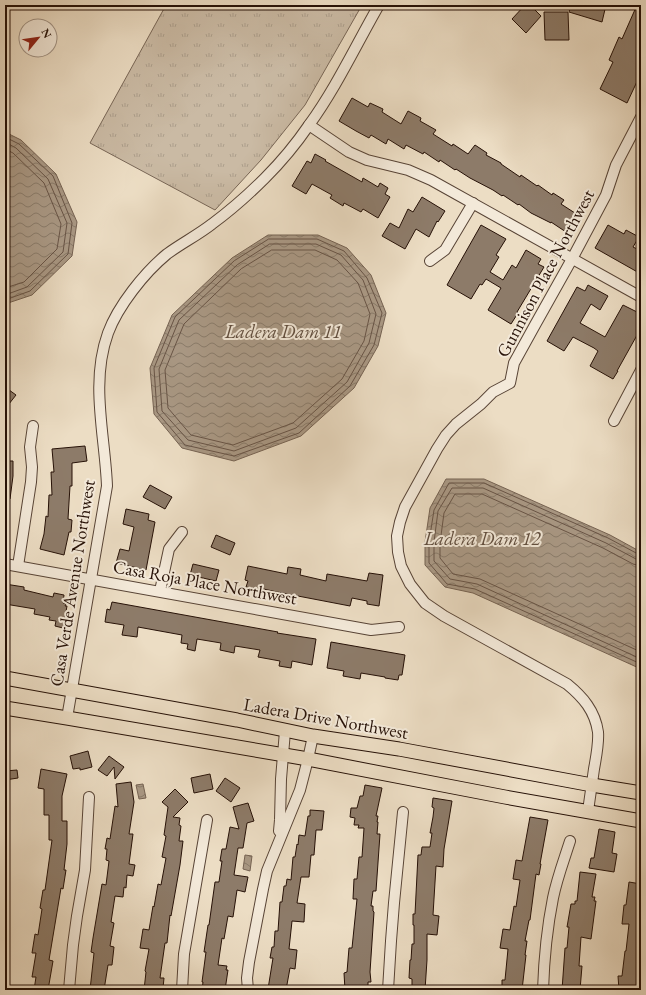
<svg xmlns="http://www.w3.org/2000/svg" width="646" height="995" viewBox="0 0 646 995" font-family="'EB Garamond',serif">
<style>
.park{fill:url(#park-tufts);stroke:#786656}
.water{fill:url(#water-waves);stroke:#756252}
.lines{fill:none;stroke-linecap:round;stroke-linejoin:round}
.shore{stroke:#685446;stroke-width:1}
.building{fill:#8d7b69;stroke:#261107}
.minor-casing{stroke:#584436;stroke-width:12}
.major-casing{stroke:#261107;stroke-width:15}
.minor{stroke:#f3e9d9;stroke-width:10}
.major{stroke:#ecddc4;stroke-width:13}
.labels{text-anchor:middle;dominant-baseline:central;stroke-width:4;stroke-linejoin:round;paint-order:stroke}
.street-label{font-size:18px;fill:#261107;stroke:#f3e9d9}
.water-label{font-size:19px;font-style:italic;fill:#614e3f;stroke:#f3e9d9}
</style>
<defs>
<pattern id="park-tufts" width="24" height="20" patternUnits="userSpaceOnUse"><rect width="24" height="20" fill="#cabaa4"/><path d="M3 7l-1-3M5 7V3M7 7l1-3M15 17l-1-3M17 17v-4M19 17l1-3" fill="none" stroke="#ad9f8c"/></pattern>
<pattern id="water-waves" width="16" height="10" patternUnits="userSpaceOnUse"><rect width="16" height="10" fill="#a99884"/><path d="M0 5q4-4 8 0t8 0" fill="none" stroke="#897b6a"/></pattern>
</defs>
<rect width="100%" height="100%" fill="#ecddc4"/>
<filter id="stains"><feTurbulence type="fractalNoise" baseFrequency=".005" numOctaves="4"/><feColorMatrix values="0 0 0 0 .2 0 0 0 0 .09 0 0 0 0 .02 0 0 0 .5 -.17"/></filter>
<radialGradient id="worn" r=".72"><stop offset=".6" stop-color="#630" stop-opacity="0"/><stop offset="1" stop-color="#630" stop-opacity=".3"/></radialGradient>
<polygon class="park" points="166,5 362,5 305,105 261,160 215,210 90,143"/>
<g class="water">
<polygon points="5,132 21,140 56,174 77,222 72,256 32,295 5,304"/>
<polygon points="268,235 318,235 347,248 371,275 386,313 378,346 354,388 301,436 234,461 182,448 154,414 150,368 172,315 232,258"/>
<polygon points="446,479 484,479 610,535 641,552 641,669 473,593 445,587 425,565 425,542 430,508"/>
<polygon points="143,784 146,798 139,799 136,785"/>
<polygon points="245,855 252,856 250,871 243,869"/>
</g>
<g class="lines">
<g class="shore">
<polyline points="5,137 19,144 53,176 72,223 68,254 30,291 5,300"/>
<polyline points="5,142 16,148 48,179 67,223 63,252 27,287 5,295"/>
<polyline points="5,149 13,153 44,183 61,224 57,249 24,282 5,288"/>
<polygon points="269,239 317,239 344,251 367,278 382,313 374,345 350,386 299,433 234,456 185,445 157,412 154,368 175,317 234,261"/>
<polygon points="270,244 316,244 341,255 363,280 376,314 369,343 347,382 296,428 234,451 188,440 162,411 159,369 179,320 237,265"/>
<polygon points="272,250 315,250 337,260 358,283 370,314 364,341 342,379 293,423 233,445 191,435 168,408 165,370 184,324 241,269"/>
<polyline points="641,555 638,554 608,538 484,483 449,483 434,510 429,542 429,563 447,584 475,589 641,664"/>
<polyline points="641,560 636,559 606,543 483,488 452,488 438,511 434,542 434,561 450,579 477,584 641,659"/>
<polyline points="641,566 633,564 603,548 482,494 455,494 444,513 440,543 440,558 453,574 480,579 641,652"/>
</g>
</g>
<g class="building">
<polygon points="525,5 530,5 541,16 526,33 512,19"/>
<polygon points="571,5 606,5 602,22 569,12"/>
<polygon points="637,5 641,5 641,73 627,103 600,89 613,62 609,60 619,37 622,39"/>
<polygon points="544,12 568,12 569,40 545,40"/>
<polygon points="352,98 368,107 370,103 383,109 382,112 401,124 408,111 421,118 420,121 436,130 433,134 452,146 453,144 468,154 475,145 487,153 486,155 501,163 501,164 520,177 521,175 537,186 538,185 552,195 553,193 564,200 561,204 578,215 566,232 551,222 551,223 531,213 519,204 518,205 503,195 502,196 493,190 470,178 456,169 455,170 440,160 439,162 424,152 423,154 406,145 404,149 388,139 386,144 371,135 369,138 356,131 339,121"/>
<polygon points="315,154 326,160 325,161 362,182 363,178 378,187 380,183 388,188 385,194 390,197 378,218 363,209 361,212 344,203 343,206 330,198 332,195 312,184 306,194 292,186 307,161 311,163"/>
<polygon points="422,197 445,211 438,222 437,221 429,237 416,229 405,249 382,236 390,223 399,228 408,209 413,212"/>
<polygon points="481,225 506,239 496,255 499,257 490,272 503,280 512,265 516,268 526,250 541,259 538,264 544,267 517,312 518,313 511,324 488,310 501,288 486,279 482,285 480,284 471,299 447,285"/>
<polygon points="608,225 624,234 626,230 639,237 633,247 641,251 641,274 595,248"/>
<polygon points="588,285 608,296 600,310 591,304 580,323 605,337 623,305 639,313 637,317 641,320 641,328 617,371 618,371 613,379 590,366 598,351 594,348 573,337 564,351 547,341 577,287 585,291"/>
<polygon points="5,387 16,395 5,409"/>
<polygon points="85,446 87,461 72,463 72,486 70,486 68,519 72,520 71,532 69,532 64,555 40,549 44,534 46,516 48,517 49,495 52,495 51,472 54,472 52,449"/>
<polygon points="5,461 13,461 13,476 10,499 5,499"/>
<polygon points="150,485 172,497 165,509 143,497"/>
<polygon points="126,509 149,514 148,520 155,522 146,570 116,563 120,549 129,551 134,527 123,524"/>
<polygon points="216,535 235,543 230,555 211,547"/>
<polygon points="193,564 219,570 216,581 190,575"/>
<polygon points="248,566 287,574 288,567 301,569 300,575 326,581 327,574 367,581 369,573 383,575 379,606 367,604 367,601 352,598 350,606 277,592 259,588 258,589 246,587 248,581 245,580"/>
<polygon points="5,584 24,587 24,590 53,597 54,593 64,595 63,603 66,604 65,606 67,606 63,628 55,626 56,621 49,620 50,617 34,614 35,609 5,604"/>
<polygon points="112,602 278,632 277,633 316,639 312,665 292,661 291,668 279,666 280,661 258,657 260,650 235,646 234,653 220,650 221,643 197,639 195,651 187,649 188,644 181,643 182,635 138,627 137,637 122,635 124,625 105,622 107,609 110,610"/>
<polygon points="331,642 405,655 402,675 399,675 398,680 385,678 385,677 361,673 360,679 343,676 344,671 327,668"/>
<polygon points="88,751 92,767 80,770 80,768 73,769 70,756"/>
<polygon points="109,756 124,767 115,779 114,767 107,776 98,770"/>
<polygon points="41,769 67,774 62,796 62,821 67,821 67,844 64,870 66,870 63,889 61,888 49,960 53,961 48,990 34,990 36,977 32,977 36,953 32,953 35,934 38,935 42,909 40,908 43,890 45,890 52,840 49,840 49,815 44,815 44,789 38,788"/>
<polygon points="17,770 18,778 5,780 5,771"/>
<polygon points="210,774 213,789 194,793 191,778"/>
<polygon points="225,778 240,788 231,802 216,791"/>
<polygon points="131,782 134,802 129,834 133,834 129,864 135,865 133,876 127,875 126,888 124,887 123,897 115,896 111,922 114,923 110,946 114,947 112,965 108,965 104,990 90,990 94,953 91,952 93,938 102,884 106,885 109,861 106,860 107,849 105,849 107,838 110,839 115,806 118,807 116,784"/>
<polygon points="365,785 382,788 376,816 378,816 377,822 378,822 377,834 380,834 376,891 373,891 371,906 373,906 373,911 374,912 370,972 371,982 368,982 368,990 345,990 344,973 347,972 349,948 352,948 357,899 353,899 354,879 357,879 359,857 362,857 364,828 358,828 359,825 354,825 355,818 350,817 351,808 357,808 360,796 363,796"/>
<polygon points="175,789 188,802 173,817 180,818 179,825 181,826 179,841 183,841 180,865 171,916 170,915 167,943 165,943 160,978 164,978 163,988 161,987 161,990 144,990 146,972 145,971 149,949 140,948 143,929 149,930 153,906 154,907 158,884 161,885 166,858 162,857 166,836 164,835 168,807 162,802"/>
<polygon points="433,798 452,801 444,849 443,867 436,866 433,915 439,916 437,935 427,934 427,960 425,990 412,990 412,979 409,978 410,960 411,960 412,944 414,944 414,925 413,925 413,914 415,914 418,855 421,855 422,847 430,847 432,833 430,833 433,817 434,808 432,807"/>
<polygon points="248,803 254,821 247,823 243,848 238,848 234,875 248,877 245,892 237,890 233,917 228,916 224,939 222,938 218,965 227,966 226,970 228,970 225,990 202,990 203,982 202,982 206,952 204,952 208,925 209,925 215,882 219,882 222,861 220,861 222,849 226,849 230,827 239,829 233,807"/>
<polygon points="310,810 324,811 322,830 316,830 314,855 311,855 309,877 301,877 297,903 305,904 304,922 292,921 289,949 297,950 295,969 290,968 286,990 268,989 273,958 270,958 272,947 274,947 275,931 278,931 280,902 282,902 284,886 286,886 287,879 291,880 293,857 295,857 297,844 298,845 299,835 305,836 308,816 310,816"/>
<polygon points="530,817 548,820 540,864 541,864 539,875 536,874 530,920 529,920 525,941 527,941 525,955 526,955 522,990 502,990 502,980 505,980 508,949 500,948 503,929 510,930 514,906 516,907 520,880 513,879 516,860 522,861"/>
<polygon points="599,829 615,832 612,853 617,854 614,872 589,868 591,858 594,858"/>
<polygon points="580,872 596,874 592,897 595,897 594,901 596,901 591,939 581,937 579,966 582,966 580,990 562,990 565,948 567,948 569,927 567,927 571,904 575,904 575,901 577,901"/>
<polygon points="629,882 641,884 641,967 638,990 619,990 618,976 622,976 625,951 626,951 629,924 622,924 624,905 626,905"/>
</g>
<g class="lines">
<g class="minor-casing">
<g id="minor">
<polyline points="309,125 349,152 367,160 408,170 431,180 641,297"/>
<polyline points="430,261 445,250 473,203"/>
<polyline points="614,421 641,370"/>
<polyline points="5,564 371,630 399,627"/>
<polyline points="18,566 31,482 32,467 30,447 33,426"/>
<polyline points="160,591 169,549 182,532"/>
<path d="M 67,718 L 107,486 C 105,435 90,383 108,333 C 118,306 144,273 167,254 C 182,243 198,235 212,224 C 231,210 248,195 265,178 C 281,162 296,144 309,125 C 336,88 356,45 379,5"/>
<path d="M 588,811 C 590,797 592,783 594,769 C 596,758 599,743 598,732 C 595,711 583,697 567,684 L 444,616 L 425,603 L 410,584 L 401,566 L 398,552 L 397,536 L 400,522 L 405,507 L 437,449 L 446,435 L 456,424 L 481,404 L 493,392 L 510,383 L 514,363 L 535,325 L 572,259 L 606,195 L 616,165 L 641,117"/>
<polyline points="279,831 280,820 281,779 285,731"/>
<polyline points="69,990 73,945 77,916 85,870 89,797"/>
<polyline points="182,990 184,954 207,820"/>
<polyline points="248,990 247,978 249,962 263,889 267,871 300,790 308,759 313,736"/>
<polyline points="388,990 391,941 394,903 403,812"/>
<path d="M 543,990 C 544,959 547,928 553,898 C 557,878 564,860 570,841"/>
</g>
</g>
<g class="major-casing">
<g id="major">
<polyline points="5,678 237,720 313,736 399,749 592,785 641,793"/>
<polyline points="5,708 67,718 308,759 505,797 641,821"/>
</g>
</g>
<use href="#minor" class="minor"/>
<use href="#major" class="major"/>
</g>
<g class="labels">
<g class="street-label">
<text transform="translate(545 273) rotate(-62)">Gunnison Place Northwest</text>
<text transform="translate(205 582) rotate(10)">Casa Roja Place Northwest</text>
<text transform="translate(72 583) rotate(-81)">Casa Verde Avenue Northwest</text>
<text transform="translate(326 718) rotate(10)">Ladera Drive Northwest</text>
</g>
<g class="water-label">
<text x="283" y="331">Ladera Dam 11</text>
<text x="482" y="538">Ladera Dam 12</text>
</g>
</g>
<rect width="646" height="995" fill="none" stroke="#ecddc4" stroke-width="20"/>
<rect x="6" y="6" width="634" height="983" fill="none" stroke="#261107" stroke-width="2"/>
<rect x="10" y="10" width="626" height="975" fill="none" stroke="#261107"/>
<g transform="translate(38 38) rotate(61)"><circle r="19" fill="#f3e9d9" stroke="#a19385"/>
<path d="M0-3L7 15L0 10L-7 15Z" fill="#8f2418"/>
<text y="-6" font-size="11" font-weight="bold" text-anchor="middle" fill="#261107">N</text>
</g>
<rect width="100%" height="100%" filter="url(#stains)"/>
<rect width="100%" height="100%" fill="url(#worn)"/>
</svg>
